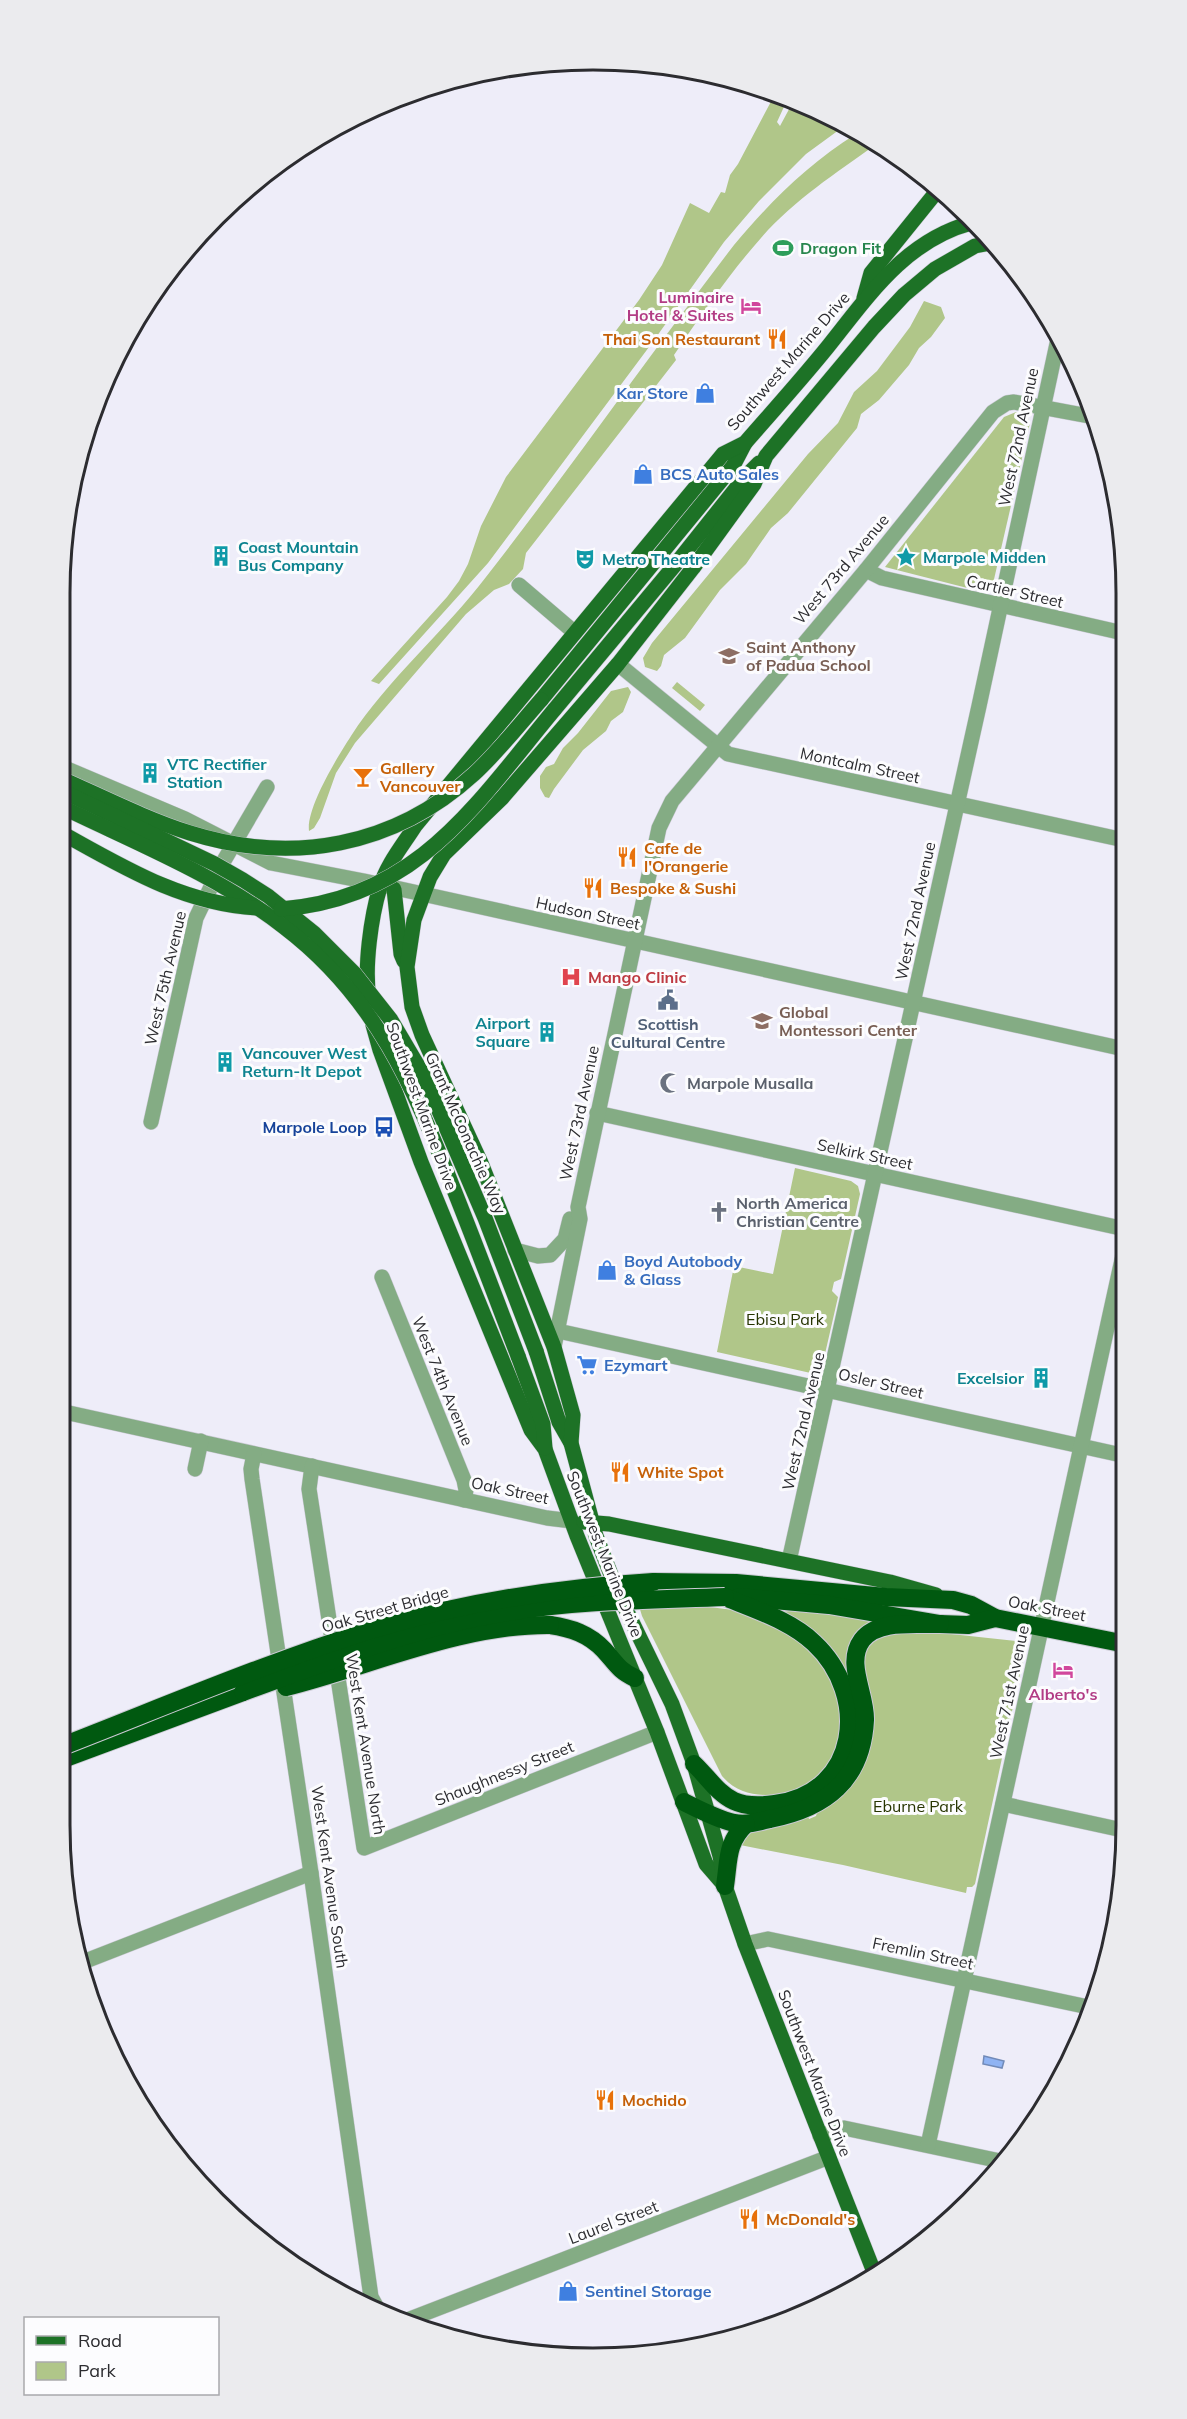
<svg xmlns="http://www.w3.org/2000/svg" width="1187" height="2419" viewBox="0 0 1187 2419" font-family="Mulish,sans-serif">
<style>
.green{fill:#b0c689}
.water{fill:#8fb3f3;stroke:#718ab8;stroke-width:1.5}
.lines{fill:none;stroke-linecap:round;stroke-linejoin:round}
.minor-casing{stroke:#cbcad5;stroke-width:16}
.major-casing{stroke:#cbcad5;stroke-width:16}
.highway-casing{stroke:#cbcad5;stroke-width:20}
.minor{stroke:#84ac84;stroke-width:15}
.major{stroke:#1d7226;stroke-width:15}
.highway{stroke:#005910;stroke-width:18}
.major-bridge-casing{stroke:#cbcad5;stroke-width:16;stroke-linecap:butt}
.highway-bridge-casing{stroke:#cbcad5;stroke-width:20;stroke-linecap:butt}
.major-bridge{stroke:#1d7226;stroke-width:15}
.highway-bridge{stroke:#005910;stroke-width:18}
.labels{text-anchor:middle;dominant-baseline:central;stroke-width:6;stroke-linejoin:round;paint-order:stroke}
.leisure-label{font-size:16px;font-weight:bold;fill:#27864d;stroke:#fcfcfe;text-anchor:start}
.hotel-label{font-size:16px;font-weight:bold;fill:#b23c85;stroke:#fcfcfe;text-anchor:end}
.food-label{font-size:16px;font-weight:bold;fill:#c56008;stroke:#fcfcfe;text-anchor:start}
.street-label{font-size:16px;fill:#2c2c30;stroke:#fcfcfe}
.shop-label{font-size:16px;font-weight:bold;fill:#366cbe;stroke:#fcfcfe;text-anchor:start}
.culture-label{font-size:16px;font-weight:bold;fill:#0d838f;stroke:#fcfcfe;text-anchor:start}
.education-label{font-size:16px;font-weight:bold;fill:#785e54;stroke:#fcfcfe;text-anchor:start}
.health-label{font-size:16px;font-weight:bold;fill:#be3a42;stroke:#fcfcfe;text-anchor:start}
.service-label{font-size:16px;font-weight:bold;fill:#4e5e75;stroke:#fcfcfe}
.worship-label{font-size:16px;font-weight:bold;fill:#5b616d;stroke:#fcfcfe;text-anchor:start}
.transit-label{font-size:16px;font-weight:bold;fill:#164399;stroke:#fcfcfe;text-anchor:end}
.park-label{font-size:16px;fill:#263400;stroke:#fcfcfe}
.rim{fill:none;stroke:#2c2c30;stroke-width:3}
</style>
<rect width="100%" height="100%" fill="#eeedf9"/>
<g class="green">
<polygon points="775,94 788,98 777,122 780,126 794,100 843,127 806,154 759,201 724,242 652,343 488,563 379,684 371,681 447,597 459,581 468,564 481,526 506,477 639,300 662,265 690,203 709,213 721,192 725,193 730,175 738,164"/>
<path d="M 856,134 L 875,145 C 836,173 793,201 761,238 C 729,274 701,315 674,355 L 676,360 L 526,553 L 523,569 L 509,584 L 494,590 L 466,614 L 355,743 L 336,773 L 320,818 L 314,828 L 309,831 C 306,808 338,756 351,736 C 387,680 445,631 486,577 C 571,468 650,354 734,245 C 770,202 808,164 856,134 Z"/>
<polygon points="924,301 941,307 945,318 931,337 919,348 909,365 879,400 861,414 857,428 788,513 771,528 746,564 720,590 685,638 664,655 661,666 657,671 645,667 643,658 652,643 808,454 838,423 854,392 877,371 910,327"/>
<polygon points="1016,412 1026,414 1030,423 992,588 983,592 885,567 1004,417"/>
<polygon points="677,682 705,705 700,711 672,688"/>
<polygon points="628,687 631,692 623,712 611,721 606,731 583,750 554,789 549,798 545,797 540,788 540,776 546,767 554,764 563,748 578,733 611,691"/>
<polygon points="795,1168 851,1181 858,1186 860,1194 841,1279 834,1282 832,1291 838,1297 822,1367 815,1374 717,1352 734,1266 773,1274"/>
<path d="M 639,1606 C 686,1606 735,1603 778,1625 C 797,1635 827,1663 836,1682 C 840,1690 843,1727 842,1736 C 840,1748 832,1764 824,1773 C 810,1788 790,1792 771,1798 L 769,1795 C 750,1795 735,1791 722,1776 L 642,1616 Z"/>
<polygon points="804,1609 879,1617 849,1672 845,1674 782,1612"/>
<polygon points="891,1631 951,1634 1016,1641 1024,1648 1023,1660 975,1884 972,1887 967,1887 966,1893 843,1865 735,1844 746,1832 808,1816 809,1819 816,1816 866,1645"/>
</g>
<polygon class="water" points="984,2056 1004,2061 1002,2068 983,2064"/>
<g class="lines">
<g class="minor-casing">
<g id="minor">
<polyline points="866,570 882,578 1123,633"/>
<polyline points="519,585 574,632"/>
<polyline points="618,664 728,754 1124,840"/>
<polyline points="60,766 185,819 271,863 364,881 1124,1049"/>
<polyline points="60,825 73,798"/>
<polyline points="597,1113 1125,1229"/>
<polyline points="151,1122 196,918 222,864 267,787"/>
<polyline points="515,1250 538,1256 550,1255 565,1239 570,1219"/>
<polyline points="382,1277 464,1480 466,1490 464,1500"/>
<polyline points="558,1331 1126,1456"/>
<polyline points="554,1347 580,1219 578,1207 659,828 672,801 866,570 993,412 1007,403 1014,402 1094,417"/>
<polyline points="60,1411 547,1518 572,1521"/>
<polyline points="254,1454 251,1469 252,1479 311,1873 371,2297 376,2306"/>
<polyline points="312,1466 309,1489 364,1848 657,1732"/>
<polyline points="195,1469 201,1441"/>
<polyline points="789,1561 979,706 1058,339"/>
<polyline points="1003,1804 1127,1831"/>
<polyline points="745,1944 768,1939 1093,2008"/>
<polyline points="83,1962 311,1873"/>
<polyline points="820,2136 844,2128 1005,2162"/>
<polyline points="928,2145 1125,1246"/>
<polyline points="410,2319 829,2157"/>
</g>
</g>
<g class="major-casing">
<g id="major">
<polyline points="864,298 871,273 938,190"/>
<polyline points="541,700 733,466 745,443"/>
<polyline points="554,710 675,565 746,476 759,463"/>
<polyline points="394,889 401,954 404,961"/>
<path d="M 369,998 C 364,967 371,917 380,887 C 387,864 403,845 415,826 L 723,454 L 745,443 C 772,412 800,381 826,349 C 867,298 904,241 971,223"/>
<polyline points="373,1025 380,1050 421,1162 531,1430 545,1449 577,1536 657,1732 706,1864 725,1886"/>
<polyline points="536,1351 559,1422 571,1443"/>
<polyline points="518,1356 543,1424 545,1448"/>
<polyline points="584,1522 609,1524 890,1582 936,1595"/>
<polyline points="874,2272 745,1944 725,1886 720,1856 694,1764 672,1704 618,1593 596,1536 571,1443 573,1415 554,1347 481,1163 422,1035 412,1007 407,967 414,920 430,877 444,854 502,798 618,664 693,568 754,484 766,456 874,327 904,295 935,269 975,246 991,243"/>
</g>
</g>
<g class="highway-casing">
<g id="highway">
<polyline points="653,1582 736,1583 886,1597 953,1600 971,1605 995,1618 1126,1644"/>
<polyline points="739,1597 829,1605 940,1624 968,1625 995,1618"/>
<path d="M 550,1625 C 571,1628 589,1634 604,1650 C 616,1663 618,1670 635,1678"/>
<polyline points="60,1760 243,1692"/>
<path d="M 694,1764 C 707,1776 718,1794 734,1801 C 747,1807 761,1806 775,1804 C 860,1793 870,1695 814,1643 C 790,1620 755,1610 725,1597"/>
<path d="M 684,1802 C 700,1810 717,1819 734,1823 C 747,1825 758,1822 770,1819 C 826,1808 862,1780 865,1720 C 866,1694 845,1663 862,1640 C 878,1619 916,1625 940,1624"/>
<path d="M 725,1886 C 729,1860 726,1843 746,1824"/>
</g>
</g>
<use href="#minor" class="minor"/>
<use href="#major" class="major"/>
<use href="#highway" class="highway"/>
<g class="major-bridge-casing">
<g id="major-bridge">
<path d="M 60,778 C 103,797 146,819 190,833 C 292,865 394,847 474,774 C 498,752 519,725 541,700"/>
<polyline points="60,790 215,864 243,880 268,896 314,933 354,973 391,1020 424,1076 485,1218 536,1351"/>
<path d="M 60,806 C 136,843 217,875 284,927 C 376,997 413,1086 454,1190 C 476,1245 497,1301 518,1356"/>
<path d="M 60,832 C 123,867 183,904 257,908"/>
<path d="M 281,909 C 417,899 475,805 554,710"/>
</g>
</g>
<g class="highway-bridge-casing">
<g id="highway-bridge">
<path d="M 286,1687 C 370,1666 462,1624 550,1625"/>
<path d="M 243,1692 C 329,1661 416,1626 508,1612 C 580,1600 652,1600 725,1597"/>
<path d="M 60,1747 C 163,1707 266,1663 371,1630 C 463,1602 558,1588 653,1582"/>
</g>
</g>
<use href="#major-bridge" class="major-bridge"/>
<use href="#highway-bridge" class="highway-bridge"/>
</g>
<defs>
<g id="stadium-bare" transform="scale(1.62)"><path d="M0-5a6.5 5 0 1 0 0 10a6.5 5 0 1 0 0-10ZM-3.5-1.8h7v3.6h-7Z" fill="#2e9e5b" stroke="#fcfcfe" stroke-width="2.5" paint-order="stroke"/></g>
<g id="hotel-bare" transform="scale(1.62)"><path d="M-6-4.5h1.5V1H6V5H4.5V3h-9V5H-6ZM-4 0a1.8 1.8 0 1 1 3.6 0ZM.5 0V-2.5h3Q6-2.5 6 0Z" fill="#d1479c" stroke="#fcfcfe" stroke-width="2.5" paint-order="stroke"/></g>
<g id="restaurant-bare" transform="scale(1.62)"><path d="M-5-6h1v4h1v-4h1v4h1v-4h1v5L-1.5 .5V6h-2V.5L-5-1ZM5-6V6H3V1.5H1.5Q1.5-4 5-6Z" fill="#e8710a" stroke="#fcfcfe" stroke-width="2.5" paint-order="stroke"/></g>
<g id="shop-bare" transform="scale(1.62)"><path d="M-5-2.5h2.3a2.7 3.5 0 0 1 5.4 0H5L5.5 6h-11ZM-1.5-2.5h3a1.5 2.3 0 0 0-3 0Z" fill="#3f7fe0" stroke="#fcfcfe" stroke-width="2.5" paint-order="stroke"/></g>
<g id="building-bare" transform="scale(1.62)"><path d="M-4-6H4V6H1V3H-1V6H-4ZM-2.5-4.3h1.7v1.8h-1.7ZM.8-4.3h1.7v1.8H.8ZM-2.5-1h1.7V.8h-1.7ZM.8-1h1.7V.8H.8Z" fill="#0f9aa8" stroke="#fcfcfe" stroke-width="2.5" paint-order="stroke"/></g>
<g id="sight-bare" transform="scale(1.62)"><path d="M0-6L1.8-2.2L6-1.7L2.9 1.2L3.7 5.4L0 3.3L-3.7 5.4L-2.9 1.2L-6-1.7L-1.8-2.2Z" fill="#0f9aa8" stroke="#fcfcfe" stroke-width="2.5" paint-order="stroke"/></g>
<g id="theatre-bare" transform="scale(1.62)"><path d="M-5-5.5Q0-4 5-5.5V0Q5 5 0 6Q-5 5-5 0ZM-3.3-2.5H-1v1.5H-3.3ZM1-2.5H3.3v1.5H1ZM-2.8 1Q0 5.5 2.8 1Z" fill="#0f9aa8" stroke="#fcfcfe" stroke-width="2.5" paint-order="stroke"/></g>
<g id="school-bare" transform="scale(1.62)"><path d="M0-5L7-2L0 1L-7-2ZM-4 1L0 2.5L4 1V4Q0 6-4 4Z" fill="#8d6e63" stroke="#fcfcfe" stroke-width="2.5" paint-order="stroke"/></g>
<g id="bar-bare" transform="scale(1.62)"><path d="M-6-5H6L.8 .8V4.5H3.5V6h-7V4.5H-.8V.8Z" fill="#e8710a" stroke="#fcfcfe" stroke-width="2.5" paint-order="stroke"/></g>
<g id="hospital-bare" transform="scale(1.62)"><path d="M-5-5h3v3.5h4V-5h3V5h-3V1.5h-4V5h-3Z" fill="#e0444e" stroke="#fcfcfe" stroke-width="2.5" paint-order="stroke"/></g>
<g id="civic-bare" transform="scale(1.62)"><path d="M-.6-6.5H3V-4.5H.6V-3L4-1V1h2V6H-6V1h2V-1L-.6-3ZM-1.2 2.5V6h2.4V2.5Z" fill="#5c6f8a" stroke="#fcfcfe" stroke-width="2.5" paint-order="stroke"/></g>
<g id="mosque-bare" transform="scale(1.62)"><path d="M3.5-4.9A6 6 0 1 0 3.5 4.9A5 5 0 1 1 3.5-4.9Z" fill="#6b7280" stroke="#fcfcfe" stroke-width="2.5" paint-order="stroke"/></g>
<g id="bus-bare" transform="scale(1.62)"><path d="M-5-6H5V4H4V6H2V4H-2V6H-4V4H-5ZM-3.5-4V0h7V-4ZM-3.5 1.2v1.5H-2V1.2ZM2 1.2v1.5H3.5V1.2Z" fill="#1a4fb4" stroke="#fcfcfe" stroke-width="2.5" paint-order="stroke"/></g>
<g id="church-bare" transform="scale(1.62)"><path d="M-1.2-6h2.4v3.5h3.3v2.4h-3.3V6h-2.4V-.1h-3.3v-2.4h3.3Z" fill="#6b7280" stroke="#fcfcfe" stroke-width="2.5" paint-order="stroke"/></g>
<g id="supermarket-bare" transform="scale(1.62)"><path d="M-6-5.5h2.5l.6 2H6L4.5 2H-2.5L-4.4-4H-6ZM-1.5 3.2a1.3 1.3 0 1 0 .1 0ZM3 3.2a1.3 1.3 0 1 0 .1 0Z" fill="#3f7fe0" stroke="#fcfcfe" stroke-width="2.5" paint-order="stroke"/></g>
</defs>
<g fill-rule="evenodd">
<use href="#stadium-bare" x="783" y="248"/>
<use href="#hotel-bare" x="751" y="306"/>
<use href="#restaurant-bare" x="777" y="339"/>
<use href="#shop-bare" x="705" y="393"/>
<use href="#shop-bare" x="643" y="474"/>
<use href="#building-bare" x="221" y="556"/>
<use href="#sight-bare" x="906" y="557"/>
<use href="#theatre-bare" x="585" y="559"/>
<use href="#school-bare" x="729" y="656"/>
<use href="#building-bare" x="150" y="773"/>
<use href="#bar-bare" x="363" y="777"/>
<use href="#restaurant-bare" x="627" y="857"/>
<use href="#restaurant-bare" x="593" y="888"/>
<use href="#hospital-bare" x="571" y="977"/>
<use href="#civic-bare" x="668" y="1000"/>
<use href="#school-bare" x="762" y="1021"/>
<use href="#building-bare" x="547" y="1032"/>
<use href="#building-bare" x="225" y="1062"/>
<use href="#mosque-bare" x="670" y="1083"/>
<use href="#bus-bare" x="384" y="1127"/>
<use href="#church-bare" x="719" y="1212"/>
<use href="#shop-bare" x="607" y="1270"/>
<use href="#supermarket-bare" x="587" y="1365"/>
<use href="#building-bare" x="1041" y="1378"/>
<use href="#restaurant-bare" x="620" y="1472"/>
<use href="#hotel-bare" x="1063" y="1670"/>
<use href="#restaurant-bare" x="605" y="2100"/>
<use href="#restaurant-bare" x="749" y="2219"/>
<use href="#shop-bare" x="568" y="2291"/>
</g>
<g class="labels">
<g class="leisure-label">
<text x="800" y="248">Dragon Fit</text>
</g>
<g class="hotel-label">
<text x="734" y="297">Luminaire<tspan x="734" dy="18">Hotel &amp; Suites</tspan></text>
<text x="1063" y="1694" text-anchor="middle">Alberto's</text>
</g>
<g class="food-label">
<text x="760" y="339" text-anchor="end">Thai Son Restaurant</text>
<text x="380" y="768">Gallery<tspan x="380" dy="18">Vancouver</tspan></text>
<text x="644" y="848">Cafe de<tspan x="644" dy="18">l'Orangerie</tspan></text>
<text x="610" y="888">Bespoke &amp; Sushi</text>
<text x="637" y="1472">White Spot</text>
<text x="622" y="2100">Mochido</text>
<text x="766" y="2219">McDonald's</text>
</g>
<g class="street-label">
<text transform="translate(788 361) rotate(-49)">Southwest Marine Drive</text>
<text transform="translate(1018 437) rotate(-78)">West 72nd Avenue</text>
<text transform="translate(841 569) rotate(-50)">West 73rd Avenue</text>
<text transform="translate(1015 591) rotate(13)">Cartier Street</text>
<text transform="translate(860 765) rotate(12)">Montcalm Street</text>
<text transform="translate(915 911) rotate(-78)">West 72nd Avenue</text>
<text transform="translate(588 913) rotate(12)">Hudson Street</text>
<text transform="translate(165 978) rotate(-77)">West 75th Avenue</text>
<text transform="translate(422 1106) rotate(70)">Southwest Marine Drive</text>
<text transform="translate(579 1113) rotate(-78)">West 73rd Avenue</text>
<text transform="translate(466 1133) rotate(66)">Grant McConachie Way</text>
<text transform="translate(865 1154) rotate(12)">Selkirk Street</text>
<text transform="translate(443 1381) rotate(68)">West 74th Avenue</text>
<text transform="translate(881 1383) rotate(13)">Osler Street</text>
<text transform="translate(803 1421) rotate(-77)">West 72nd Avenue</text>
<text transform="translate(510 1490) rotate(12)">Oak Street</text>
<text transform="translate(605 1554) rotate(68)">Southwest Marine Drive</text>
<text transform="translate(1047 1608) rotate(11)">Oak Street</text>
<text transform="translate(385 1609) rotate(-16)">Oak Street Bridge</text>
<text transform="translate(1009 1692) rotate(-78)">West 71st Avenue</text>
<text transform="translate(366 1744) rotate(81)">West Kent Avenue North</text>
<text transform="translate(504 1773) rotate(-22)">Shaughnessy Street</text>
<text transform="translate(330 1877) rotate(82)">West Kent Avenue South</text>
<text transform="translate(923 1953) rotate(12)">Fremlin Street</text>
<text transform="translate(815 2073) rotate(69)">Southwest Marine Drive</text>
<text transform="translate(613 2222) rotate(-21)">Laurel Street</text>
</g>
<g class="shop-label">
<text x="688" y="393" text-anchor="end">Kar Store</text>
<text x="660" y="474">BCS Auto Sales</text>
<text x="624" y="1261">Boyd Autobody<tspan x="624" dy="18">&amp; Glass</tspan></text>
<text x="604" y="1365">Ezymart</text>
<text x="585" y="2291">Sentinel Storage</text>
</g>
<g class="culture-label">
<text x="238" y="547">Coast Mountain<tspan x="238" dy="18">Bus Company</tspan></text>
<text x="923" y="557">Marpole Midden</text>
<text x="602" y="559">Metro Theatre</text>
<text x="167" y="764">VTC Rectifier<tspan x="167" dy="18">Station</tspan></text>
<text x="530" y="1023" text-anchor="end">Airport<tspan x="530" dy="18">Square</tspan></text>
<text x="242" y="1053">Vancouver West<tspan x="242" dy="18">Return-It Depot</tspan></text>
<text x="1024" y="1378" text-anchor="end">Excelsior</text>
</g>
<g class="education-label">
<text x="746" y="647">Saint Anthony<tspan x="746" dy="18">of Padua School</tspan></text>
<text x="779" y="1012">Global<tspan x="779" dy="18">Montessori Center</tspan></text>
</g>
<g class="health-label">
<text x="588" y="977">Mango Clinic</text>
</g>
<g class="service-label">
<text x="668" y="1024">Scottish<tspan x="668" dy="18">Cultural Centre</tspan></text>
</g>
<g class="worship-label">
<text x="687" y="1083">Marpole Musalla</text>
<text x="736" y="1203">North America<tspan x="736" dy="18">Christian Centre</tspan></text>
</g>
<g class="transit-label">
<text x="367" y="1127">Marpole Loop</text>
</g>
<g class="park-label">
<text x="785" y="1319">Ebisu Park</text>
<text x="918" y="1806">Eburne Park</text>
</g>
</g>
<path d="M0 0H1187V2419H0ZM593 70H593A523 523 0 0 1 1116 593V1825A523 523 0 0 1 593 2348H593A523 523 0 0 1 70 1825V593A523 523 0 0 1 593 70Z" fill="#ebebee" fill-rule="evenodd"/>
<path class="rim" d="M593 70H593A523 523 0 0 1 1116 593V1825A523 523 0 0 1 593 2348H593A523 523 0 0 1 70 1825V593A523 523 0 0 1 593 70Z"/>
<rect x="24" y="2317" width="195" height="78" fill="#fcfcfe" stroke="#a9a9ac" stroke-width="1.5"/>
<rect x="36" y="2336" width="30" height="9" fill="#1d7226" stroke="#a9a9ac" stroke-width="1.5"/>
<text x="78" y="2347" font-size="18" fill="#2c2c30">Road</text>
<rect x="36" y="2362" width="30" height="18" fill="#b0c689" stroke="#a9a9ac" stroke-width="1.5"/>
<text x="78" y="2377" font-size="18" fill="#2c2c30">Park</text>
</svg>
